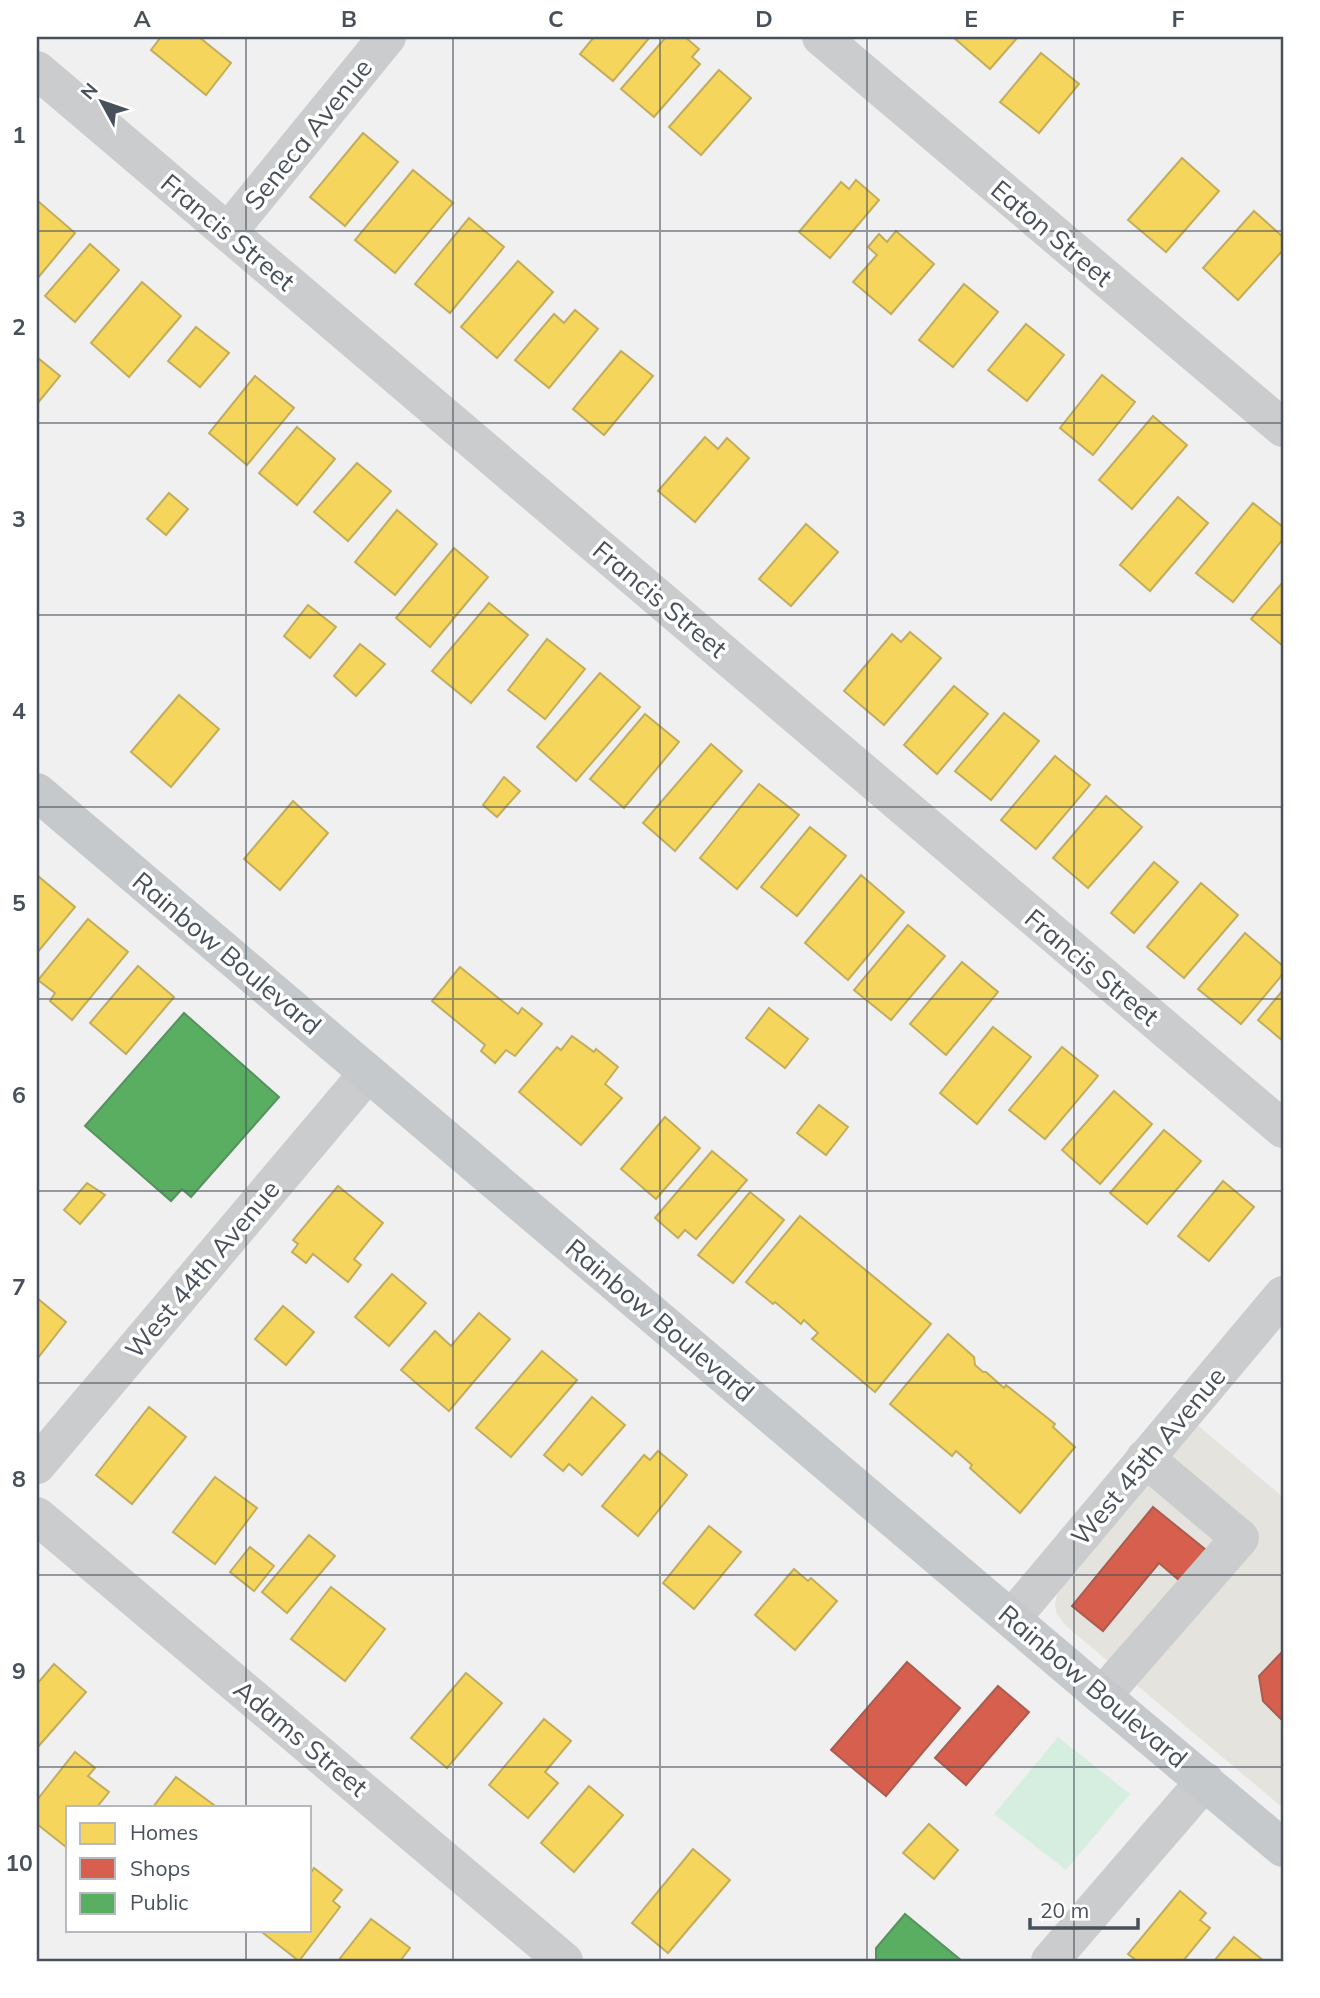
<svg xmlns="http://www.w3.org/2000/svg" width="1320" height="1998" viewBox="0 0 1320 1998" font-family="Mulish,sans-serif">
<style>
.commercial{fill:#e5e3de}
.green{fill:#d6eee0}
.homes{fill:#f6d55c;stroke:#c2ad5c;stroke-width:2}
.shops{fill:#d6604d;stroke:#ab5c51;stroke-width:2}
.public{fill:#5aae61;stroke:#55925f;stroke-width:2}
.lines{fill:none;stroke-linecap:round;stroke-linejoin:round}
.minor{stroke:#caccce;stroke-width:38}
.major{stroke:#c6c9cc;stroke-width:38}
.grid{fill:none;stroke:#48515b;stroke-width:2;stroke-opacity:0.55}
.labels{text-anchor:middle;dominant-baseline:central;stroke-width:7;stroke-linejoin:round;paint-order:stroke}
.street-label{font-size:26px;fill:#48515b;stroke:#fff}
.neatline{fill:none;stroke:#48515b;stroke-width:2.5}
.grid-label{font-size:23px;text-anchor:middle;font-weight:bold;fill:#48515b}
</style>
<rect width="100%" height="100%" fill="#f0f0f0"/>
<polygon class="commercial" points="1195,1423 1283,1497 1283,1808 1065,1625 1056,1612 1055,1604 1058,1589"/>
<polygon class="green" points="1058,1737 1130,1794 1066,1870 994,1814"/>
<g class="homes">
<polygon points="161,37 199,37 231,63 206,95 151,50"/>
<polygon points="594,37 650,37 613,81 580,54"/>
<polygon points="666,37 685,37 699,49 692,57 700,64 654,117 621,89"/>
<polygon points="953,37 1018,37 990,69"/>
<polygon points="1041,53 1079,84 1039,133 1000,102"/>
<polygon points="719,70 751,98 701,155 669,127"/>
<polygon points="363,133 398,162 345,226 310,197"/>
<polygon points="1182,158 1219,191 1166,252 1128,220"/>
<polygon points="413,170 453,203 395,273 355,240"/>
<polygon points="856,180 879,200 830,258 799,232 841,182 849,189"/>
<polygon points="39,202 75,233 37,279 37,205"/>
<polygon points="1254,211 1283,237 1283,250 1238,300 1203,268"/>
<polygon points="469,218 504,247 450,313 415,284"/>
<polygon points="896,231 934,264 891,314 853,282 877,255 868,247 879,234 887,242"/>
<polygon points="90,244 119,270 75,322 45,296"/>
<polygon points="518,261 553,292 497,358 461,327"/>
<polygon points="142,282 181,316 129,377 91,343"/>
<polygon points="964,284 998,312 953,367 919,340"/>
<polygon points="575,310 598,329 549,388 515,360 554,314 564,323"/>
<polygon points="1026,324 1064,355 1027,401 988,370"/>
<polygon points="196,327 229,353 200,387 168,361"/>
<polygon points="621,351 653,376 604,435 573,409"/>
<polygon points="38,358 60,376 37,404 37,359"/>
<polygon points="1102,375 1135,402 1093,455 1060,428"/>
<polygon points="255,376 294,408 247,465 209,433"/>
<polygon points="1153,416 1187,445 1132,509 1099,480"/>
<polygon points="297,427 335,459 297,505 259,473"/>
<polygon points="705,437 718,449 727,438 749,458 695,522 658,491"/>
<polygon points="357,463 391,491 348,541 314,512"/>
<polygon points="169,493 188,509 166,535 147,519"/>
<polygon points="1178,497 1208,523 1150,591 1120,565"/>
<polygon points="1253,503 1283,527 1283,539 1233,602 1196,573"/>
<polygon points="397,510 437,544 395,595 355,562"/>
<polygon points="806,524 838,552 791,606 759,579"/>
<polygon points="454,548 488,577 430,647 396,618"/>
<polygon points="1283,582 1283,646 1251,619"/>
<polygon points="489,603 528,635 471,703 432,671"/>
<polygon points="308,605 336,627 310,658 284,636"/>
<polygon points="910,632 941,658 884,725 844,691 892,634 901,642"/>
<polygon points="547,639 585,669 545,719 508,690"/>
<polygon points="360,644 385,664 356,696 334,676"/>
<polygon points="600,673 640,707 576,781 537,747"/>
<polygon points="954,686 988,714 937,774 904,745"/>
<polygon points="179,695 219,729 171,787 131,752"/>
<polygon points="1004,713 1039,741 991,800 955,771"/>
<polygon points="645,714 679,742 624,808 590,779"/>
<polygon points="711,744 742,771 675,851 643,823"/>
<polygon points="1055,756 1090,785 1036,849 1001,820"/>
<polygon points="504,777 520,791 497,817 483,805"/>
<polygon points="759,784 799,815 737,889 700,858"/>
<polygon points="1106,796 1142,827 1088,888 1053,858"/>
<polygon points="293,801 328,833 280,890 244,859"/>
<polygon points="810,827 846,856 797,916 761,887"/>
<polygon points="1154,862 1178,882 1134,933 1111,913"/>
<polygon points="861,875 904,912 848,980 805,943"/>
<polygon points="38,876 75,907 37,953 37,878"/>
<polygon points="1201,883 1238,915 1184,978 1147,947"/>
<polygon points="88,919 128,952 72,1020 50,1001 55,993 38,980"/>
<polygon points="908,925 945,956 891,1020 854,990"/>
<polygon points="1245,933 1283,966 1283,974 1241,1024 1198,989"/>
<polygon points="962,962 998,992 946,1055 910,1024"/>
<polygon points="138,966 174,997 126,1054 90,1023"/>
<polygon points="460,967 518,1014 522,1008 542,1024 515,1056 506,1050 495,1063 481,1051 485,1045 432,1001"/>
<polygon points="1283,990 1283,1041 1258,1020"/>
<polygon points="769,1008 808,1039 785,1068 746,1038"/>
<polygon points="993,1027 1031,1057 977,1124 940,1093"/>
<polygon points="572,1036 594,1052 596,1049 618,1067 605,1084 622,1098 581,1145 519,1092 557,1047 561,1050"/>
<polygon points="1062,1047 1098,1076 1045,1139 1009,1110"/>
<polygon points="1114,1091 1152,1124 1100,1184 1062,1150"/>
<polygon points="819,1105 848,1127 826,1155 797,1133"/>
<polygon points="665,1117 700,1148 656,1199 621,1169"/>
<polygon points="1164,1130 1201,1161 1147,1224 1110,1193"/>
<polygon points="712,1151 747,1180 696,1239 685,1230 678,1238 655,1218"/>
<polygon points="1223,1181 1254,1207 1209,1261 1178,1236"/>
<polygon points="87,1183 105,1195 80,1224 64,1210"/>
<polygon points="338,1186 383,1223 354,1259 361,1265 348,1282 313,1254 306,1263 292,1252 298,1244 293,1240"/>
<polygon points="750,1192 784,1220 733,1283 698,1255"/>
<polygon points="800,1216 931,1324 875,1392 812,1339 818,1333 804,1320 801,1324 775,1302 773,1304 746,1282"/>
<polygon points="392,1274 426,1303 389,1346 355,1317"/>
<polygon points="37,1298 66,1322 37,1359"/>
<polygon points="283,1306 314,1332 286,1365 255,1339"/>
<polygon points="479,1313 510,1339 449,1411 401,1370 435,1331 451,1346"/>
<polygon points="948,1334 974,1357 975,1365 983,1372 986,1372 1004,1388 1006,1385 1055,1424 1053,1427 1075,1447 1020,1513 970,1468 972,1465 956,1451 952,1456 890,1404"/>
<polygon points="542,1351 577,1380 511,1457 476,1428"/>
<polygon points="592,1397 625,1425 582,1475 569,1464 563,1471 544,1455"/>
<polygon points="149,1407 186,1437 132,1504 96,1475"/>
<polygon points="658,1451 687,1475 638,1536 602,1506 644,1455 650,1460"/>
<polygon points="215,1477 257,1508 215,1564 173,1532"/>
<polygon points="709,1526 741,1552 694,1609 663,1583"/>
<polygon points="309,1535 335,1556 287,1613 262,1592"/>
<polygon points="250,1547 274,1566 254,1591 230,1572"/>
<polygon points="794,1569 808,1581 811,1578 837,1601 795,1650 755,1615"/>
<polygon points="331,1587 385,1629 345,1681 291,1639"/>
<polygon points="54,1664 86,1692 37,1748 37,1684"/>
<polygon points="466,1673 502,1703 447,1768 411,1738"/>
<polygon points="544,1719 571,1741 545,1772 558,1783 528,1818 489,1785"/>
<polygon points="75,1752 95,1768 88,1776 109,1792 97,1807 68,1807 68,1843 66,1847 37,1824 37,1800"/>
<polygon points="176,1777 214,1805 212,1807 153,1807"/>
<polygon points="589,1786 623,1815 574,1872 541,1843"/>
<polygon points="929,1824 958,1850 934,1879 903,1853"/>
<polygon points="693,1849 730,1880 668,1953 632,1923"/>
<polygon points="314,1868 342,1890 333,1901 340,1907 299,1961 263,1933 266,1930 310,1930 310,1874"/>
<polygon points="1180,1891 1206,1913 1200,1920 1210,1928 1183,1961 1137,1961 1128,1954"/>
<polygon points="371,1919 410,1948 400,1961 338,1961"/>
<polygon points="1234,1937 1264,1961 1214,1961"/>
</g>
<g class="shops">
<polygon points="1153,1507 1206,1550 1180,1581 1159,1563 1103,1631 1072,1606"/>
<polygon points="1282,1652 1283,1652 1283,1721 1263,1701 1259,1676"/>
<polygon points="907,1662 960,1708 886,1796 831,1750"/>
<polygon points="998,1686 1029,1712 966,1785 935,1758"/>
</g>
<g class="public">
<polygon points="184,1013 279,1097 191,1197 182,1189 171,1201 85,1126"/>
<polygon points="905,1914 962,1961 876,1961 876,1948"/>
</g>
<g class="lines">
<g class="minor">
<polyline points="821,37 1283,428"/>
<polyline points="37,70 1283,1129"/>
<polyline points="228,232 387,37"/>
<polyline points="37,1465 368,1073"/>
<polyline points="37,1516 564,1961"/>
<polyline points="1012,1618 1283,1295"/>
<polyline points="1102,1696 1240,1538 1145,1458"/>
<polyline points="1050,1961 1205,1781"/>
</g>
<polyline class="major" points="37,792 1102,1696 1283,1848"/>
</g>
<path class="grid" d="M 246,37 L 246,1807M 453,37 L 453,1961M 660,37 L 660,1961M 867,37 L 867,1961M 1074,37 L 1074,1961M 37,231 L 1283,231M 37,423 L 1283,423M 37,615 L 1283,615M 37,807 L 1283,807M 37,999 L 1283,999M 37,1191 L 1283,1191M 37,1383 L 1283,1383M 37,1575 L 1283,1575M 37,1767 L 1283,1767M 246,1930 L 246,1961"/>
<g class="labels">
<g class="street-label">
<text transform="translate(308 134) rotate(-51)">Seneca Avenue</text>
<text transform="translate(228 232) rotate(40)">Francis Street</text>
<text transform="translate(1052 233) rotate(40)">Eaton Street</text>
<text transform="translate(660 599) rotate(40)">Francis Street</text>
<text transform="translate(227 953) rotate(40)">Rainbow Boulevard</text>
<text transform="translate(1092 967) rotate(40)">Francis Street</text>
<text transform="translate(202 1269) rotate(-50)">West 44th Avenue</text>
<text transform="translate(660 1320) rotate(40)">Rainbow Boulevard</text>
<text transform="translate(1148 1456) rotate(-50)">West 45th Avenue</text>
<text transform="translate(1093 1686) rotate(40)">Rainbow Boulevard</text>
<text transform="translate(301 1738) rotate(40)">Adams Street</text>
</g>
</g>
<rect width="1320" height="1998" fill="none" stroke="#ffffff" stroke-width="77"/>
<rect x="66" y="1806" width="245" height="126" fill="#ffffff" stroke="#b6b9bd" stroke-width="2"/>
<rect x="80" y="1823" width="35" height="21" fill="#f6d55c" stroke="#b6b9bd" stroke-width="2"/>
<text x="130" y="1840" font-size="21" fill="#48515b">Homes</text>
<rect x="80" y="1858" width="35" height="21" fill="#d6604d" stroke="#b6b9bd" stroke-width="2"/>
<text x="130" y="1876" font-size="21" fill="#48515b">Shops</text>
<rect x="80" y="1893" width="35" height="21" fill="#5aae61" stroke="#b6b9bd" stroke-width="2"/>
<text x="130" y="1910" font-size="21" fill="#48515b">Public</text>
<g transform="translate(102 102) rotate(310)" stroke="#ffffff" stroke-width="5" paint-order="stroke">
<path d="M0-5L12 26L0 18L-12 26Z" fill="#48515b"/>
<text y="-10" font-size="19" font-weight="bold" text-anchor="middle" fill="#48515b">N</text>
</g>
<path d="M1030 1918v10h108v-10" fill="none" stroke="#48515b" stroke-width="3.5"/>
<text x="1040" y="1918" font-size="21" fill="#48515b" stroke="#ffffff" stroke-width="5" paint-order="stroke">20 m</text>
<rect x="38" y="38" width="1244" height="1922" class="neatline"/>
<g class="grid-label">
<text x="142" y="27">A</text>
<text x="349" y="27">B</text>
<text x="556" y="27">C</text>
<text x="764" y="27">D</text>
<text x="971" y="27">E</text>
<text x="1178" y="27">F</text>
<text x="19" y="143">1</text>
<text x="19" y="335">2</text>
<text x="19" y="527">3</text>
<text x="19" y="719">4</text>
<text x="19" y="911">5</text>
<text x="19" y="1103">6</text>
<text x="19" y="1295">7</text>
<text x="19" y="1487">8</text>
<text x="19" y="1679">9</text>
<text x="19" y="1871">10</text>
</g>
</svg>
